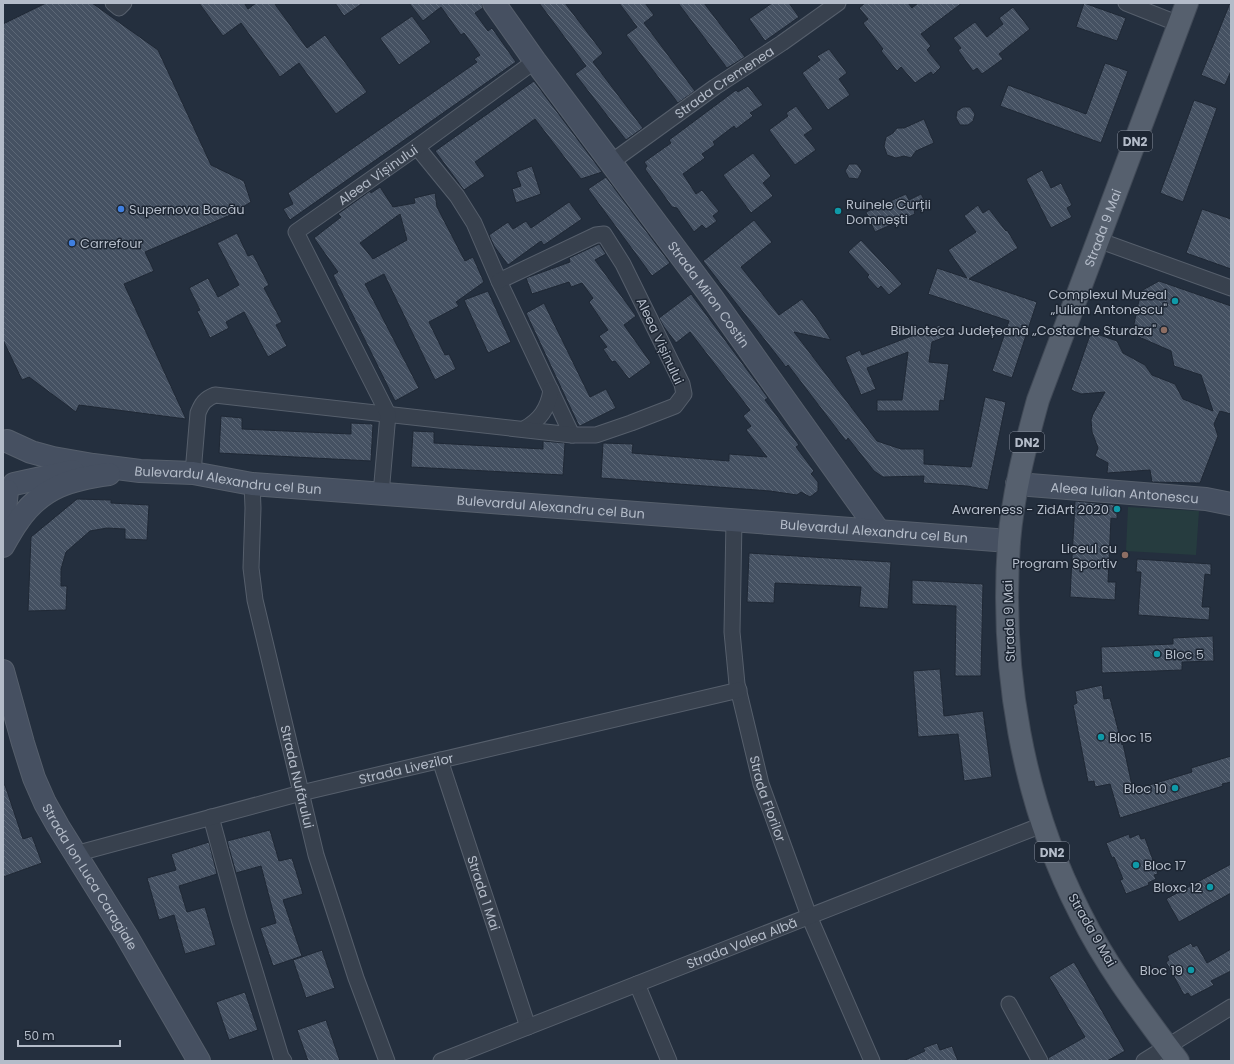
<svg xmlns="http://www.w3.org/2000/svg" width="1234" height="1064" viewBox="0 0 1234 1064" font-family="Poppins,sans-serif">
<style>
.pitch{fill:#263c3f}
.building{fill:url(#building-back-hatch);stroke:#1f2835;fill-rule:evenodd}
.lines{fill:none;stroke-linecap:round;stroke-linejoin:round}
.street-casing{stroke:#565f6c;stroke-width:17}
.secondary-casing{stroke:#565f6c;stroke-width:24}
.primary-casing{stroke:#414a57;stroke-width:24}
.street{stroke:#38414e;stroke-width:15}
.secondary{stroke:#465061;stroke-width:22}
.primary{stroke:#56606e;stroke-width:22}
.shop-dot{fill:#3f7fe0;stroke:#1d2633;stroke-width:1.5}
.culture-dot{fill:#0f9aa8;stroke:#1d2633;stroke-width:1.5}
.education-dot{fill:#8d6e63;stroke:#1d2633;stroke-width:1.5}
.labels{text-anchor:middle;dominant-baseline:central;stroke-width:3;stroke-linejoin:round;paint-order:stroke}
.shield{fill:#1d2633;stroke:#878f9c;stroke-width:1}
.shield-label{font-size:12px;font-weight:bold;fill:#b4bcc9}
.street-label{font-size:13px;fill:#b4bcc9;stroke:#1d2633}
.poi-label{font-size:13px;fill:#b4bcc9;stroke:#1d2633;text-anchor:end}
</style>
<defs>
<pattern id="building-back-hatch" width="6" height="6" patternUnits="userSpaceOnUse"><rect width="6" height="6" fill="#455162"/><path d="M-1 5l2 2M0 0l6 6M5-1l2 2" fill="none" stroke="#5d6877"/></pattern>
</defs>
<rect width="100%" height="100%" fill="#242f3e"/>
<polygon class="pitch" points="1128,507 1199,511 1196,555 1126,551"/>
<g class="building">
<polygon points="46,3 92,3 158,50 211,165 244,181 251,202 228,216 145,252 154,271 124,284 186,419 79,405 76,412 29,377 22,380 3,340 3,24"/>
<polygon points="199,3 244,3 248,9 256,3 274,3 307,48 325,35 367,92 336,114 299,63 280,77 241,23 223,36"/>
<polygon points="335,3 363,3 344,16"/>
<polygon points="409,3 482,3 483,8 475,13 488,31 492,28 516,62 290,220 283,209 293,204 288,193 477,62 474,59 480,55 464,33 461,35 441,7 423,21"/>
<polygon points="539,3 565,3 603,53 593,62 643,128 626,140 575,74 586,66"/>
<polygon points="619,3 645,3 654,15 644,23 695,91 678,103 626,35 637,27"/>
<polygon points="678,3 704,3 745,57 727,68"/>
<polygon points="772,3 789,3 799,17 765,41 749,19"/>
<polygon points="865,3 908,3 912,8 918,3 962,3 921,34 931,46 927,50 941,67 933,75 931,72 915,83 901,67 897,71 881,51 883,49 863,23 868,19 859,8"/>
<polygon points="1084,3 1126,18 1117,41 1076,27"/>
<polygon points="1230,3 1231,3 1231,71 1225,85 1201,75"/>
<polygon points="1013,7 1030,29 999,54 1003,59 982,74 977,68 973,71 958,50 961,48 953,38 975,22 987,37 1003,24 999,18"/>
<polygon points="412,16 431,42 399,65 380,38"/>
<polygon points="829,49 847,73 839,79 850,95 828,110 802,73 820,60 817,56"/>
<polygon points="1105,63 1128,71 1101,143 1000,106 1008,85 1086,114"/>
<polygon points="534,81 602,172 581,179 535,119 475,162 485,176 464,190 435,151"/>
<polygon points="748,86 763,105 750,113 753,116 736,129 734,126 713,142 715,145 702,154 705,158 683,174 696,194 702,190 719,211 713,216 717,221 706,229 702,225 694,232 677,208 672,207 645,169 647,166 644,162 671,143 669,140 736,90 738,92"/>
<polygon points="1194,100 1217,108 1183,202 1160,193"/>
<polygon points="796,106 813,129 804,135 816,150 795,165 769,130 788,116 786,113"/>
<polygon points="963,107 970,107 975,114 973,121 968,125 960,125 956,118 957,111"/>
<polygon points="924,119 934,143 916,151 911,158 904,156 896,158 887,155 884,146 886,137 893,133 897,128 904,128"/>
<polygon points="753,153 771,176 763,183 773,196 751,213 723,175"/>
<polygon points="849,164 857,164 862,171 858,179 849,178 845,171"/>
<polygon points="532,166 541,194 516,203 512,189 521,186 516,172"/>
<polygon points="1042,170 1051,188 1061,183 1072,205 1067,208 1072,217 1051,228 1026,179"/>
<polygon points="606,177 670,263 652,276 588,189"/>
<path d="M 380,187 L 393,207 L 415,203 L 414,198 L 435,193 L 437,207 L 465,261 L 473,257 L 484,282 L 456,302 L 459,306 L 429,322 L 445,355 L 449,354 L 456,369 L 435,380 L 384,274 L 365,284 L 419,388 L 395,401 L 333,275 L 338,272 L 314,238 L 341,217 L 338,214 L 370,191 L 371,193 ZM 400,214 L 407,240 L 373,259 L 360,243 Z"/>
<polygon points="906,194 909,200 921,194 927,205 914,211 915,214 875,232 866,212"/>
<polygon points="569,202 582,219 544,245 541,241 508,265 494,246 489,235 508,222 513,229 526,221 531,228"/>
<polygon points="978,205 983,213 989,209 1006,231 1007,230 1018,248 969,279 1037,302 1012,378 992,371 1009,321 928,294 937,268 967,278 948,250 976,232 964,216"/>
<polygon points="1202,209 1231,219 1231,269 1186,253"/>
<polygon points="754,220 772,242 741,267 779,315 802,299 819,321 831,340 794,332 877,441 901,449 924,449 924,464 971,467 985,397 1006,402 988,490 967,486 923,483 924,476 883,477 874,471 848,438 846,441 788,365 786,367 703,261"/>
<polygon points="237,233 248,256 253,254 269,285 264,288 282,322 276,325 287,346 268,357 244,312 226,322 229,328 210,338 197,311 200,310 189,288 208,278 218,297 239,285 217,243"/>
<polygon points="861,240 902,284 889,295 881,286 878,289 867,277 869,275 848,252"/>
<polygon points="599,244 606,254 595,260 636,316 624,325 651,363 629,379 615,361 612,362 603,349 607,347 599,336 608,330 589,302 593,298 582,283 571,287 569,282 532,294 526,278 570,262 569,258"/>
<polygon points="1159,281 1231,306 1231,414 1220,411 1214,424 1218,436 1200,483 1152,482 1150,470 1107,473 1108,463 1095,456 1098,448 1092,432 1091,420 1093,414 1105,392 1081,394 1071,390 1091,332 1117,341 1123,353 1145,365 1152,375 1175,384 1183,399 1213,411 1201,375 1174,366 1171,351 1139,337 1134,324 1141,291"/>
<polygon points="488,291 511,342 488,353 464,300"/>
<polygon points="691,294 768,398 765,400 799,445 796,447 814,471 811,474 818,482 818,491 810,497 801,492 797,495 770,491 601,478 603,443 633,444 632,453 729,461 729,454 767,457 746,430 751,426 743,416 750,410 690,332 676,343 664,327 659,318"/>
<polygon points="544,303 590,397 606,389 616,408 580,426 579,426 526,313"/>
<polygon points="940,325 945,337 932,342 929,362 949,364 944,401 940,400 939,411 877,411 877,400 902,400 908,352 867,368 876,389 861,395 845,357 860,350 862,355"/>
<polygon points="221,416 242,418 242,429 351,434 351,423 373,424 371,461 219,453"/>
<polygon points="413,431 434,432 434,443 543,449 543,441 565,443 563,475 411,467"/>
<polygon points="77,499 111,500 111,503 149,505 147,540 125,539 125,529 107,528 90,531 66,552 61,569 61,586 67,586 66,610 28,611 31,537"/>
<polygon points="1075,501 1117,505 1117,519 1111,518 1108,582 1116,582 1115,600 1070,597"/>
<polygon points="749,553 891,562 888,609 859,607 861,587 775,583 774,603 747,602"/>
<polygon points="1137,559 1211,564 1211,575 1205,574 1202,607 1210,607 1209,620 1138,615 1141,572 1136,572"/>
<polygon points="912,580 983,584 981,676 955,676 956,606 912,604"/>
<polygon points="1213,636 1214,661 1182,662 1182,670 1102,673 1101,647 1173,644 1173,638"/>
<polygon points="940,669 944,716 983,711 992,777 964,781 958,734 918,737 913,671"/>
<polygon points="1102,685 1104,699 1110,698 1122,745 1123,744 1133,790 1192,772 1191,768 1231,756 1231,782 1222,784 1223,786 1120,818 1110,784 1095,787 1094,781 1088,782 1073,705 1077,703 1075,691"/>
<polygon points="3,785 5,785 23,839 32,836 42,863 3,877"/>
<polygon points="270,830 279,861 292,858 303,894 283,900 302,956 273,966 260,928 276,923 261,866 236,873 227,841"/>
<polygon points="1129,834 1130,838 1139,834 1141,839 1145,838 1158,874 1154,875 1156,879 1148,883 1149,885 1126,894 1120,880 1123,879 1114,857 1112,858 1106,843"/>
<polygon points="209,842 217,874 179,886 187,912 205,907 216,945 185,954 174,915 159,920 147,878 176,870 171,854"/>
<polygon points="1231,864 1231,893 1179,922 1166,899"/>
<polygon points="1191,943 1193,947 1197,945 1207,963 1231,949 1231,971 1211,981 1214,985 1191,997 1188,993 1184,995 1166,962 1169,960 1167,956"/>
<polygon points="322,950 335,988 306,998 293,960"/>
<polygon points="1074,962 1125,1051 1107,1061 1049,1061 1048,1058 1085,1037 1049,977"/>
<polygon points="245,992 258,1030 229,1040 216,1002"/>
<polygon points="326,1020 340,1061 308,1061 297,1030"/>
<polygon points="937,1043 940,1050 952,1046 958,1061 903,1061 925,1051 923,1048"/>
</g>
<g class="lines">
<g class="street-casing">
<g id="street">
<polyline points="113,3 119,8 124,3"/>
<polyline points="1126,3 1179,24"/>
<polyline points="417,147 457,196 474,223 499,281 572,435"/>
<path id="s1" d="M 610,163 L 715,87 L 782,43 L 838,3"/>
<polyline points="1098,240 1231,288"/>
<path d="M 524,429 C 540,420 548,409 551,390"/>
<path d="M 193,473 L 198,413 C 202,403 205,399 215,395 L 572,435 L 596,435 L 631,423 L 675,406 L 684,394 L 682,384 L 623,264 L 604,234 L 596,235 L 499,281"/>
<path id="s2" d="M 252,484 L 253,508 L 251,568 L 255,600 L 316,855 L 356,978 L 387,1061"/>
<path id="s3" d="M 381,494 L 388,414 L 296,232 L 417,147 L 535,61"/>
<path id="s4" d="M 734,520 L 732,632 L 737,684 L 761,784 L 809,916 L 872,1061"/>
<path id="s5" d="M 440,760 L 528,1027"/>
<polyline points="211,817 239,919 281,1057 284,1061"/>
<path id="s6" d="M 75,854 L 301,793 L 739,690"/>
<polyline points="637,984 669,1061"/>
<polyline points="1009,1004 1040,1061"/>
<path id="s7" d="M 441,1061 L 1042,825"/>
<polyline points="1144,1061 1231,1007"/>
</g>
</g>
<g class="secondary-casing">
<g id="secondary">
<path id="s8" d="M 494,3 L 535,61 L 713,299 L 878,530"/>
<path id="s9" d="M 7,441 L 31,452 L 53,458 L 93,465 L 140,471 L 193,473 L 252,484 L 1009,541"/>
<polyline points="14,484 73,471"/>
<path id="s10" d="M 1017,484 L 1206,499 L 1231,504"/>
<polyline points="3,528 7,491"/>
<path d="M 3,546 C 8,537 13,528 19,520 C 42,487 71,479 109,474"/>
<path id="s11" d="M 3,671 L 23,743 L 34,778 L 45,803 L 58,826 L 126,935 L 199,1061"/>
</g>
</g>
<g class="primary-casing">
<g id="primary">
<path id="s12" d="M 1178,1061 C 1143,1014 1106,966 1080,913 C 1022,799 1000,670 1009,542 C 1013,494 1025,447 1038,400 L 1187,3"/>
</g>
</g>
<use href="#street" class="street"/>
<use href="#secondary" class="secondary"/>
<use href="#primary" class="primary"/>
</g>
<g class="shop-dot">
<circle cx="121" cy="209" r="4"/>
<circle cx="72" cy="243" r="4"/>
</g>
<g class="culture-dot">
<circle cx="838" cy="211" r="4"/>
<circle cx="1175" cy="301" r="4"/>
<circle cx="1117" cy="509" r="4"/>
<circle cx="1157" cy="654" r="4"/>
<circle cx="1101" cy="737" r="4"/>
<circle cx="1175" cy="788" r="4"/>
<circle cx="1136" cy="865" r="4"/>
<circle cx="1210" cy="887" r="4"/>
<circle cx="1191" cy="970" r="4"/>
</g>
<g class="education-dot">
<circle cx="1164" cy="330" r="4"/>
<circle cx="1125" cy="555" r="4"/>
</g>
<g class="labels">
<g class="shield">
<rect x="1118" y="131" width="34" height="20" rx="3"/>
<rect x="1010" y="432" width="34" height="20" rx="3"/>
<rect x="1035" y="842" width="34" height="20" rx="3"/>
</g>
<g class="shield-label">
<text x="1135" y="141">DN2</text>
<text x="1027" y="442">DN2</text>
<text x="1052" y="852">DN2</text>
</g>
<g class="street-label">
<text stroke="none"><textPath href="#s1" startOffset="140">Strada Cremenea</textPath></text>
<text stroke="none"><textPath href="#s3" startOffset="384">Aleea Vișinului</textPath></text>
<text stroke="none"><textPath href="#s12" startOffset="889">Strada 9 Mai</textPath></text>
<text stroke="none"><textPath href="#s8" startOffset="362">Strada Miron Costin</textPath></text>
<text transform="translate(660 341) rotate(65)">Aleea Vișinului</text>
<text stroke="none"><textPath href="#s9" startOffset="226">Bulevardul Alexandru cel Bun</textPath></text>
<text stroke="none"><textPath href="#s10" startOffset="108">Aleea Iulian Antonescu</textPath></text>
<text stroke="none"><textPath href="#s9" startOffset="550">Bulevardul Alexandru cel Bun</textPath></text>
<text stroke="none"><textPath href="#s9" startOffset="874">Bulevardul Alexandru cel Bun</textPath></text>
<text transform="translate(1009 621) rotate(-92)">Strada 9 Mai</text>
<text stroke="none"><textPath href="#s6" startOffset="342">Strada Livezilor</textPath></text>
<text stroke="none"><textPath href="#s2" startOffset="298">Strada Nufărului</textPath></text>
<text stroke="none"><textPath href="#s4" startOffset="283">Strada Florilor</textPath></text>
<text stroke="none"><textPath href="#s11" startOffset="225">Strada Ion Luca Caragiale</textPath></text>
<text stroke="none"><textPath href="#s5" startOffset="140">Strada 1 Mai</textPath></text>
<text transform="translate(1092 930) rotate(60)">Strada 9 Mai</text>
<text stroke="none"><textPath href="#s7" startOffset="323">Strada Valea Albă</textPath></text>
</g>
<g class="poi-label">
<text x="846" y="204" text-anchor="start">Ruinele Curții<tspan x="846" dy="15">Domnești</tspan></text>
<text x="129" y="209" text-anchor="start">Supernova Bacău</text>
<text x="80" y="243" text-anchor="start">Carrefour</text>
<text x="1167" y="294">Complexul Muzeal<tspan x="1167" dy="15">„Iulian Antonescu"</tspan></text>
<text x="1156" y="330">Biblioteca Județeană „Costache Sturdza"</text>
<text x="1109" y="509">Awareness - ZidArt 2020</text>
<text x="1117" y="548">Liceul cu<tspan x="1117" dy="15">Program Sportiv</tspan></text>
<text x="1165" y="654" text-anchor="start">Bloc 5</text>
<text x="1109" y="737" text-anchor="start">Bloc 15</text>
<text x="1167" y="788">Bloc 10</text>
<text x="1144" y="865" text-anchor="start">Bloc 17</text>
<text x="1202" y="887">Bloxc 12</text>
<text x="1183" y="970">Bloc 19</text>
</g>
</g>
<rect width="1234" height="1064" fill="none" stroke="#b4bcc9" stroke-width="8"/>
<path d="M18 1040v6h102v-6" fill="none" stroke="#b4bcc9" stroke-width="2"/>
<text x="24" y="1040" font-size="12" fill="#b4bcc9" stroke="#1d2633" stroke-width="3" paint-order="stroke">50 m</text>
</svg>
